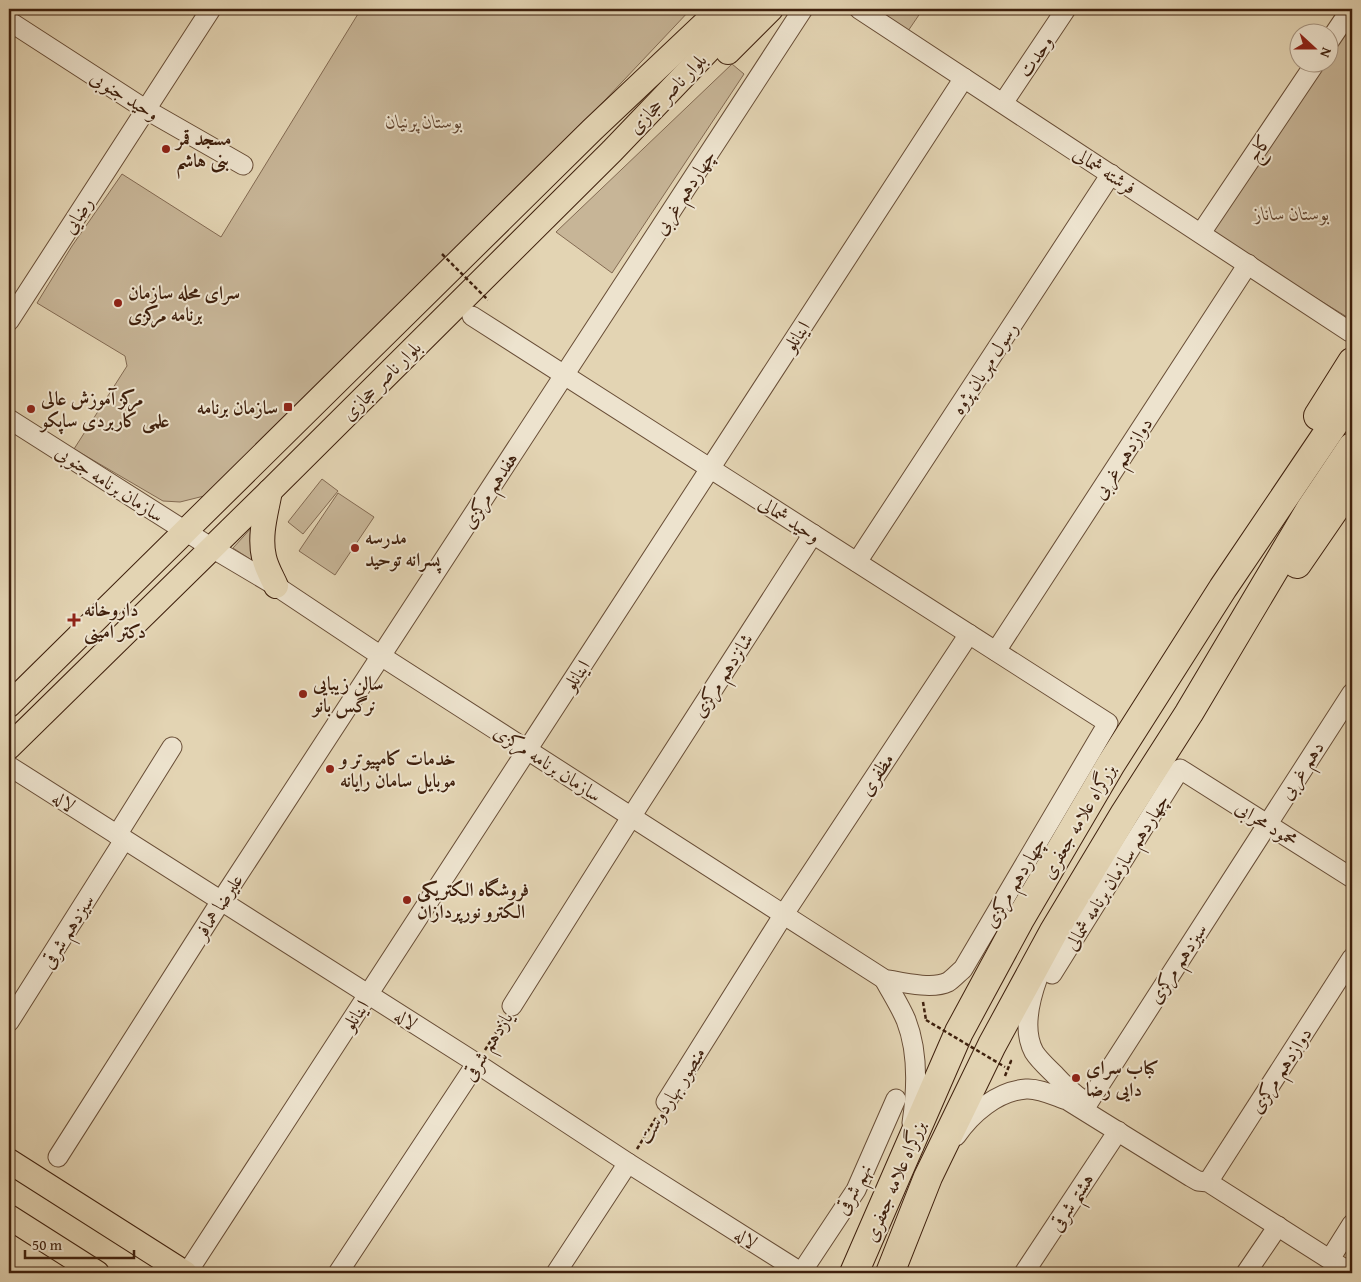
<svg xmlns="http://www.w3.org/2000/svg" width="1361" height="1282" viewBox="0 0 1361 1282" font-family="'Gentium Book Plus',Amiri,serif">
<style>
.green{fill:#c7b597;stroke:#836a52}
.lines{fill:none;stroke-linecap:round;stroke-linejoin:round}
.minor-casing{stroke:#684d36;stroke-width:21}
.major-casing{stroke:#3f200d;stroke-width:26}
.highway-casing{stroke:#3f200d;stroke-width:30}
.path{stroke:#3f200d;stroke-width:2.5;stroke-dasharray:4 2.5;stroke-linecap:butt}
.minor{stroke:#ede3ce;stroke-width:19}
.major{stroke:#e3d4b3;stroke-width:24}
.highway{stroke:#e3d4b3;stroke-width:28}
.path-bridge{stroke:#3f200d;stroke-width:2.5;stroke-dasharray:4 2.5;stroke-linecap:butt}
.poi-dot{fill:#8f2418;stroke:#ede3ce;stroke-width:2}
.labels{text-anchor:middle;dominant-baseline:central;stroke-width:4;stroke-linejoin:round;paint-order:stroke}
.street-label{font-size:19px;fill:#3f200d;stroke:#ede3ce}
.park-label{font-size:19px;font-style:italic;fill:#614530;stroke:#ede3ce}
.poi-label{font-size:19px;font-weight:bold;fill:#3f200d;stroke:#ede3ce;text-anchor:start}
</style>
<rect width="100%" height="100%" fill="#e3d4b3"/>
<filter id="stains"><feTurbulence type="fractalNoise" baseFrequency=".004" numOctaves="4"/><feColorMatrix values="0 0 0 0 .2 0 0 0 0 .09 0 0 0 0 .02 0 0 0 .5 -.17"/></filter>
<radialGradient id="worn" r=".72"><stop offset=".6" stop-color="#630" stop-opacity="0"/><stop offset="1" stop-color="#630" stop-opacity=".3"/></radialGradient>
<g class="green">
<polygon points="361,9 691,9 606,99 204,496 180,502 163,501 74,449 127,366 125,356 37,303 72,246 122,174 221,237"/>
<polygon points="878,9 923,9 908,31"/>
<polygon points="1352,23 1352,320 1207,231 1324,63 1328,62 1329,56"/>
<polygon points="732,64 744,74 612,273 556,232"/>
<polygon points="322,479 338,491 303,534 288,522"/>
<polygon points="338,493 374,517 335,575 299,551"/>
<polygon points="254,525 261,566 233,548"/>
</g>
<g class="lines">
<g class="minor-casing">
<g id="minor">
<polyline points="859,9 1350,332"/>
<polyline points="9,21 145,109 243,165"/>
<polyline points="1328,43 1349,12"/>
<polyline points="1003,103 1066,9"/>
<polyline points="1201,233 1316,62"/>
<polyline points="9,321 211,9"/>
<path d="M 9,419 L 212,548 L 276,586 L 381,656 L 884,979 C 901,982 932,990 948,982 C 953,979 958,973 963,969 L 1108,723 L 472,316"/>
<polyline points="857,562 1111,174"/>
<polyline points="996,651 1248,264"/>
<polyline points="9,766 470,1059 628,1163 802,1273"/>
<polyline points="117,835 172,747"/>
<polyline points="1052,974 1180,769 1352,878"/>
<path d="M 1038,977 C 1030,999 1022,1030 1034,1052 C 1039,1060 1048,1068 1055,1075 C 1064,1085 1073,1093 1084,1101"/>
<path d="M 884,979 C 891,992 900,1006 906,1020 C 919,1053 917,1090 912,1123"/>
<polyline points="512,1006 640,803 813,534"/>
<polyline points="9,1022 124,840"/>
<polyline points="666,1102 784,914 969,634"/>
<polyline points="1088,1103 1352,693"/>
<path d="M 956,1136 C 971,1114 997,1091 1026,1089 C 1039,1088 1055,1096 1067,1100 L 1191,1177 L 1198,1181 L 1208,1182 L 1351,1273"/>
<polyline points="58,1157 221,901 803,9"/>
<polyline points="1208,1182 1352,958"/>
<polyline points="1330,1259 1352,1224"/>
<polyline points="187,1273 964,78"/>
<polyline points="338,1273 476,1064"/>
<polyline points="556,1273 628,1163"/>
<polyline points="801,1273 856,1190 896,1099"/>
<polyline points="1024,1273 1118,1131"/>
<polyline points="1246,1273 1278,1226"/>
</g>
</g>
<g class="major-casing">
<g id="major">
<polyline points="728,52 771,9"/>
<path d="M 270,491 C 266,513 259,535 264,557 C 266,567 272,577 276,586"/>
<polyline points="9,705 592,130 720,9"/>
<polyline points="9,747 270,491 612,151 748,9"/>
<polyline points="9,1161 185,1273"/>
<polyline points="9,1217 97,1273"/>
</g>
</g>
<g class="highway-casing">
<g id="highway">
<polyline points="1318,416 1352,362"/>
<polyline points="1297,564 1352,484"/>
<polyline points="854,1273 959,1032 1019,921 1111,764 1223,588 1352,397"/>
<polyline points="890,1273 928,1177 992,1045 1054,931 1125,813 1189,713 1311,508 1352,447"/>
</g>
</g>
<g class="path">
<polyline points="923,1002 926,1020"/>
<polyline points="485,1050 505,1018"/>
<polyline points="1005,1076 1011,1061 1008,1060"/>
<polyline points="637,1149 657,1116"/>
</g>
<use href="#minor" class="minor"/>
<use href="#major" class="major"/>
<use href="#highway" class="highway"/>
<g class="path-bridge">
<polyline points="442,254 488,300"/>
<polyline points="926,1020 1005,1067"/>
</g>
</g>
<g class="poi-dot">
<circle cx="166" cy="149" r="5"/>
<circle cx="118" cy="303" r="5"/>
<rect x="283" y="402" width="10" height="10" rx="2.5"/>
<circle cx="31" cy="409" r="5"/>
<circle cx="355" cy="548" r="5"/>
<path d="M71.5 612.5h5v5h5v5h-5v5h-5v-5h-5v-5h5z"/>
<circle cx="303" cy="694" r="5"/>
<circle cx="330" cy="769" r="5"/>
<circle cx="407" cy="900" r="5"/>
<circle cx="1076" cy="1078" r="5"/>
</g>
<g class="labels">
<g class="street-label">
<text transform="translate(1035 56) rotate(-56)">وحدت</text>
<text transform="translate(667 93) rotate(-46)">بلوار ناصر حجازی</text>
<text transform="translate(125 95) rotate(32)">وحید جنوبی</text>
<text transform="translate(1258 148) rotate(-56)">کاج</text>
<text transform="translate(1105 170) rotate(33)">فرشته شمالی</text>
<text transform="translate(684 192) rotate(-57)">چهاردهم غربی</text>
<text transform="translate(77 215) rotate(-57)">رضایی</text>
<text transform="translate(796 336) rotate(-57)">اینانلو</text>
<text transform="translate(984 368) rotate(-57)">رسول مهربان پژوه</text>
<text transform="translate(381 380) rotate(-45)">بلوار ناصر حجازی</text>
<text transform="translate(1122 458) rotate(-57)">دوازدهم غربی</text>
<text transform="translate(110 483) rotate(33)">سازمان برنامه جنوبی</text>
<text transform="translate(489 490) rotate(-57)">هفدهم مرکزی</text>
<text transform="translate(790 519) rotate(33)">وحید شمالی</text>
<text transform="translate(576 675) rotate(-57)">اینانلو</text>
<text transform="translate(722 675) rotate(-57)">شانزدهم مرکزی</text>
<text transform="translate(548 763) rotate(33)">سازمان برنامه مرکزی</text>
<text transform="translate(1301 770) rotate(-57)">دهم غربی</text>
<text transform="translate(876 774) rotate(-57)">مظفری</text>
<text transform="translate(64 801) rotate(32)">لاله</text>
<text transform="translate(1078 821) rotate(-60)">بزرگراه علامه جعفری</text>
<text transform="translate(1267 823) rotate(32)">محمود محرابی</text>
<text transform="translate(1116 872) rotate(-58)">چهاردهم سازمان برنامه شمالی</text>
<text transform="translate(1014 882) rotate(-59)">چهاردهم مرکزی</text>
<text transform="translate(218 906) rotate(-57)">علیرضا همافر</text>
<text transform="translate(67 931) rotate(-58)">سیزدهم شرقی</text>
<text transform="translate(1177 963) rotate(-57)">سیزدهم مرکزی</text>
<text transform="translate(355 1015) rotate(-57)">اینانلو</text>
<text transform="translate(406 1019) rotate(32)">لاله</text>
<text transform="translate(487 1046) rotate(-58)">یازدهم شرقی</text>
<text transform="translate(1280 1070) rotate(-57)">دوازدهم مرکزی</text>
<text transform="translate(671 1095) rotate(-58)">منصور بهاردوست</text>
<text transform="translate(894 1181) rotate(-67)">بزرگراه علامه جعفری</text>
<text transform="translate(853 1189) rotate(-61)">نهم شرقی</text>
<text transform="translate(1071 1202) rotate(-57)">هشتم شرقی</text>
<text transform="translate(746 1238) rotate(32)">لاله</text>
</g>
<g class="park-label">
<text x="424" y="121">بوستان پرنیان</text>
<text x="1292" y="213">بوستان ساناز</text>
</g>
<g class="poi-label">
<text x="176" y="138">مسجد قمر<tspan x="176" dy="22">بنی هاشم</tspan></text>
<text x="128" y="292">سرای محله سازمان<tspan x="128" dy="22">برنامه مرکزی</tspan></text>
<text x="41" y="398">مرکز آموزش عالی<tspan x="41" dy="22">علمی کاربردی ساپکو</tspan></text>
<text x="278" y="407" text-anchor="end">سازمان برنامه</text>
<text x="365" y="537">مدرسه<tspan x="365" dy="22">پسرانه توحید</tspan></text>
<text x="84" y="609">داروخانه<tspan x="84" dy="22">دکتر امینی</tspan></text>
<text x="313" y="683">سالن زیبایی<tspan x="313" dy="22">نرگس بانو</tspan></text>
<text x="340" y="758">خدمات کامپیوتر و<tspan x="340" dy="22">موبایل سامان رایانه</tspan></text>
<text x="417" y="889">فروشگاه الکتریکی<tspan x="417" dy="22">الکترو نورپردازان</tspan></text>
<text x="1086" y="1067">کباب سرای<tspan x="1086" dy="22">دایی رضا</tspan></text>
</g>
</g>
<rect width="1361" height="1282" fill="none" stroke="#e3d4b3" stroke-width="30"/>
<rect x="10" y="10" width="1341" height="1262" fill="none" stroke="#3f200d" stroke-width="2.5"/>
<rect x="15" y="15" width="1331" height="1252" fill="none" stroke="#3f200d"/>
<g transform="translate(1314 48) rotate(111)"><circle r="24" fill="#ede3ce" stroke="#a79581"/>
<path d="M0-4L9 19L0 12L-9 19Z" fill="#8f2418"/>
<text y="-8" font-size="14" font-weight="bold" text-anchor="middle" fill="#3f200d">N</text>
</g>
<path d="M25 1250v8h109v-8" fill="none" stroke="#3f200d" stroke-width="2.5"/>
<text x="32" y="1250" font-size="15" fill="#3f200d" stroke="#ede3ce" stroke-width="4" paint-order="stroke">50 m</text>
<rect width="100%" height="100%" filter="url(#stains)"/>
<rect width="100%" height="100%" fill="url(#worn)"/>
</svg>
